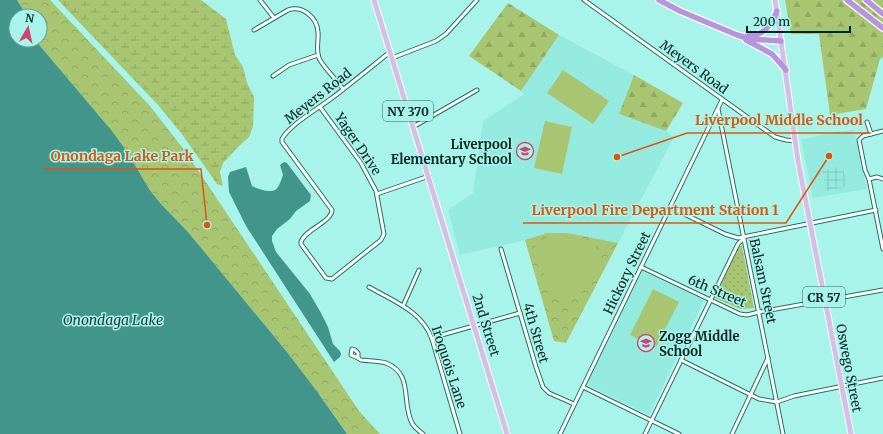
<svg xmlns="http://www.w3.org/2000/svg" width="883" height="434" viewBox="0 0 883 434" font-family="Merriweather,serif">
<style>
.built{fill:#95eadf}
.industrial{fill:url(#industrial-grid)}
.grass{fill:url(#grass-dots)}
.forest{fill:url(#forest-firs)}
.wetland{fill:url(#wetland-marsh)}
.park{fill:url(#park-crowns)}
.garden{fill:#a8c572}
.water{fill:#42958b}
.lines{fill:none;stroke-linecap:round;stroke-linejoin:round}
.street-casing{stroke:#227068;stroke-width:5}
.primary-casing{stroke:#fff;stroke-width:7}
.highway-casing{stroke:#fff;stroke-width:8}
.street{stroke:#fff;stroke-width:3}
.primary{stroke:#d3bfea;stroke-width:5}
.highway{stroke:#b695dc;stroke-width:5.5}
.labels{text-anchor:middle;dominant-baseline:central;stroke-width:3;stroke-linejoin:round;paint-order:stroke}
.shield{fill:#a9f4ea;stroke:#36635e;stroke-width:1}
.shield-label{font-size:12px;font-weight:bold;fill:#052522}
.street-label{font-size:13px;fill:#052522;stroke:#a9f4ea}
.poi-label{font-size:13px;font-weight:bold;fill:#052522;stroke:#a9f4ea;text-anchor:end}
.water-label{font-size:14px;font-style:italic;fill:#253f3c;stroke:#a9f4ea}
.leader{fill:none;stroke:#dd560d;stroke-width:1.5}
.callout-dot{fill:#dd560d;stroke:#a9f4ea;stroke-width:1.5}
.callout-label{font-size:14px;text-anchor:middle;font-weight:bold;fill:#dd560d;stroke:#a9f4ea;stroke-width:3;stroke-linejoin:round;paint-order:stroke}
</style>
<defs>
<pattern id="industrial-grid" width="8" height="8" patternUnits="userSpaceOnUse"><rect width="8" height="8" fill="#95eadf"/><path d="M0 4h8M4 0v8" fill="none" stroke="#7fc9bf"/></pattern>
<pattern id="grass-dots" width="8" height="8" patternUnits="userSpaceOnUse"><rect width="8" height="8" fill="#a8c572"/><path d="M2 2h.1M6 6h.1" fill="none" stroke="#8fa962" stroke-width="1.8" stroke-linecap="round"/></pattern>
<pattern id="forest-firs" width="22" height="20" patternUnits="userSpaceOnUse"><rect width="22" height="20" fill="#a8c572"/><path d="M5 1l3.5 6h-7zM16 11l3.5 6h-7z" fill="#8fa962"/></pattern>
<pattern id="wetland-marsh" width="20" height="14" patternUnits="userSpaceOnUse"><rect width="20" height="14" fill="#a8c572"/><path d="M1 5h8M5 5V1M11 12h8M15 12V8" fill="none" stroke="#8fa962"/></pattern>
<pattern id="park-crowns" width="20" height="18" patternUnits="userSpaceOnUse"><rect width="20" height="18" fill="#a8c572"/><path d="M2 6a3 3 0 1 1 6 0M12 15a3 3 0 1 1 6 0" fill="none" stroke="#8fa962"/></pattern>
</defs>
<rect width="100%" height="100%" fill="#a9f4ea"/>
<g class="built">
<polygon points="559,35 634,75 619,114 666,131 674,137 618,243 568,233 547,233 525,240 460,255 448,210 473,193 483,121 524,94 521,91"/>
<polygon points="854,130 867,189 813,198 801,140 833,132"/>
<polygon points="642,271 704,300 649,415 587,385"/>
</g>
<polygon class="industrial" points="843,166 846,183 844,187 827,191 822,170"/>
<polygon class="grass" points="739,246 742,246 754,308 740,309 715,298"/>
<g class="forest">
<polygon points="785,0 883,0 883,57 880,59 866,109 830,115 819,34 791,34"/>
<polygon points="508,3 559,35 521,91 469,56"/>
<polygon points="634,75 683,103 666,131 619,114"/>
</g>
<polygon class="wetland" points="58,0 201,0 226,19 235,55 243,67 247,83 254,97 253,127 249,137 238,147 223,163 220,172 223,186 217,184 181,133 158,105"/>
<g class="park">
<polygon points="17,0 50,0 150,106 185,151 359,411 380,434 347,434 316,390 287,352 188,232 161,204 149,189 128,153 112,131 35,40 40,40 40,16 27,16"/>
<polygon points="547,233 568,233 618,243 566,343 554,341 525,240"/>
</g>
<g class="garden">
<polygon points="563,70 609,101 593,124 547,93"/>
<polygon points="545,121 572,127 562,174 534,168"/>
<polygon points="550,235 593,241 604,262 564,297 559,296 530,251"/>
<polygon points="653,289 679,302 656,347 630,335"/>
</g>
<g class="water">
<polygon points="0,0 17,0 27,16 16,16 16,40 35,40 112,131 128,153 149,189 161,204 188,232 287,352 316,390 347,434 0,434"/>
<path d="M 284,162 L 287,163 L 311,195 L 310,201 L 296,211 L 290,219 L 277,229 L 272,236 L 272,241 L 276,252 L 310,294 L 321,313 L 328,327 L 333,344 L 340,351 L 341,354 L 340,357 L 334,362 L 246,226 L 229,192 L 228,177 L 230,172 L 246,167 L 252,186 C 258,189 269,193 275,190 C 279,188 281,180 283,175 L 280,165 Z"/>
</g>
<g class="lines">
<g class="street-casing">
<g id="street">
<polyline points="260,0 274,18"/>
<polyline points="584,0 775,137 786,140 795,141"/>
<path d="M 254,30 L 288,10 C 302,5 317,17 318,32 C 319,41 315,51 320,60 C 326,70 336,79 343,89"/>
<polyline points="392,58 436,41 446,34 477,0"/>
<polyline points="273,76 289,65 318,55"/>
<path d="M 320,107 L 361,163 L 376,191 L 384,234 L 381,240 L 332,279 L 326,278 L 301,244 L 301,242 C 305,229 331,223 332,210 L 282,142 L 282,139 C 289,125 319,108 332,98 C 352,83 371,67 390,52"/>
<polyline points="718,109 783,434"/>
<polyline points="867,122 871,134"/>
<polyline points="413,127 477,90"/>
<polyline points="883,131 863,136 859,140 865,170 869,179 883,249"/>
<polyline points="869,179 877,177 883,179"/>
<polyline points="377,194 429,176"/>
<polyline points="670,207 725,234 738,238 876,210"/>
<polyline points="501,249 536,367 543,387 549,393 574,404"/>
<polyline points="641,267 740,314 747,315 759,312 883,290"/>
<path d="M 369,287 C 393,301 422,311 432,339 L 460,434"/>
<polyline points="403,306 419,270"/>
<polyline points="432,339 438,336 520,313"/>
<polygon points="352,349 355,350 358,353 358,358 351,355"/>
<path d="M 358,358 L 361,360 C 369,361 379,361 386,363 C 414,374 401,402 412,423 C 414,427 419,431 423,434"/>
<polyline points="681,360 759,399 777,402 794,396 883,378"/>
<polyline points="583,387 679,434"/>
<polyline points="560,434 722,100"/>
<polyline points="645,434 738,244 744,238"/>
<polyline points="732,434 768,358"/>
</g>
</g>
<g class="primary-casing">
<g id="primary">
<polyline points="374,0 507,434"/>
<polyline points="775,0 798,161 851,434"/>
</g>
</g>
<g class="highway-casing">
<g id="highway">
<polyline points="659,0 680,11 737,35 750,39 781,41"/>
<polyline points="847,0 883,28"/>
<polyline points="866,0 883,14"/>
<path d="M 748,36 C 764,36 771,25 777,11"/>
<polyline points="746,40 772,54 786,70"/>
</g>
</g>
<use href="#street" class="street"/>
<use href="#primary" class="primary"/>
<use href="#highway" class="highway"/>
</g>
<defs>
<g id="school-ring" transform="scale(0.9)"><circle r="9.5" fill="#a9f4ea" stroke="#d14371" stroke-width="1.5"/><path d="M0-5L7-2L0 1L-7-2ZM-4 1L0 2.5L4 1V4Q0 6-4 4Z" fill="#d14371"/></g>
</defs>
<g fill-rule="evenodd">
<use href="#school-ring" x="525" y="151"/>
<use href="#school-ring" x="646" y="343"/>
</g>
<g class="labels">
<g class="shield">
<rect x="383" y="101" width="50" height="20" rx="3"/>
<rect x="803" y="287" width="42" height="20" rx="3"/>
</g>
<g class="shield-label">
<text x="408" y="111">NY 370</text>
<text x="824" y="297">CR 57</text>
</g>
<g class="street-label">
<text transform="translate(694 67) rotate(36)">Meyers Road</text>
<text transform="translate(318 96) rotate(-38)">Meyers Road</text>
<text transform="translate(358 144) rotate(56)">Yager Drive</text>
<text transform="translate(627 273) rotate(-64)">Hickory Street</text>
<text transform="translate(763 281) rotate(78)">Balsam Street</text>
<text transform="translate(717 291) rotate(23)">6th Street</text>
<text transform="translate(486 325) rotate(73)">2nd Street</text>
<text transform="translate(536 333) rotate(74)">4th Street</text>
<text transform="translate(449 367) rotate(72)">Iroquois Lane</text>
<text transform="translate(849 368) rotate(79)">Oswego Street</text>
</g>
<g class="poi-label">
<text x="512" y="144">Liverpool<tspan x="512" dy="15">Elementary School</tspan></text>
<text x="659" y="336" text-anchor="start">Zogg Middle<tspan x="659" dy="15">School</tspan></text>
</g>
<g class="water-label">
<text x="113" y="320">Onondaga Lake</text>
</g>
</g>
<path class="leader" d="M617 157L687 133H871M207 225L201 169H42M829 156L786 223H523"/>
<g class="callout-dot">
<circle cx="617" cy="157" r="4"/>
<circle cx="207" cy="225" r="4"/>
<circle cx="829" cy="156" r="4"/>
</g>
<g class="callout-label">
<text x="779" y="125">Liverpool Middle School</text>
<text x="122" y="161">Onondaga Lake Park</text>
<text x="655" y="215">Liverpool Fire Department Station 1</text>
</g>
<g transform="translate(28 28) rotate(9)"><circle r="19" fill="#a9f4ea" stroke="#67a19a"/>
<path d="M0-3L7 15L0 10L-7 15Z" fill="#d14371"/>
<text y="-6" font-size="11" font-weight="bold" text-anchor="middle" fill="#052522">N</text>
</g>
<path d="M747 26v6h103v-6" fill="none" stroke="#052522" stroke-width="2"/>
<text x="753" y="26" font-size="12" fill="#052522" stroke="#a9f4ea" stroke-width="3" paint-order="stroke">200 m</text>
</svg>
